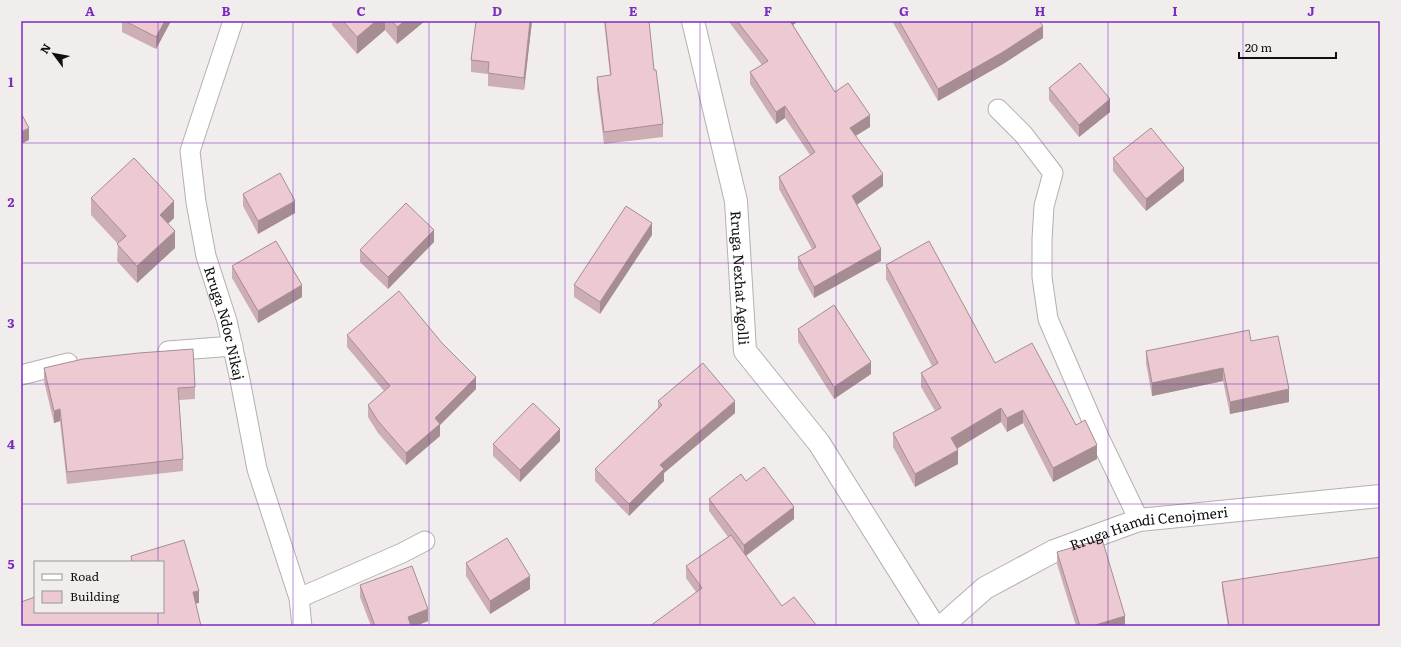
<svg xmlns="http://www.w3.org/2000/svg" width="1401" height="647" viewBox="0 0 1401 647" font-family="Literata,serif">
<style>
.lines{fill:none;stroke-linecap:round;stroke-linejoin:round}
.service-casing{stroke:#b4b0af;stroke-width:21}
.minor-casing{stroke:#b4b0af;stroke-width:24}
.tertiary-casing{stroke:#b4b0af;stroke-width:24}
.service{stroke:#fff;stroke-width:19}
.minor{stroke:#fff;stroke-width:22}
.tertiary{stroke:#fff;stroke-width:22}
.wall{fill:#ccaeb4}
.shaded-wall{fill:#a68d92}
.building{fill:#edcad1;stroke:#a68d92}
.grid{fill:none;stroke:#7b2cbf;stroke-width:1;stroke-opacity:0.55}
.labels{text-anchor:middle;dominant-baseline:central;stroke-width:3;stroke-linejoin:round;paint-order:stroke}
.street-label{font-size:14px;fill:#111010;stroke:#f1eded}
.neatline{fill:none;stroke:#7b2cbf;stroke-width:1.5}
.grid-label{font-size:13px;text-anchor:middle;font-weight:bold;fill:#7b2cbf}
</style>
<rect width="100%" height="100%" fill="#f1eded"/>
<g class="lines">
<g class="service-casing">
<g id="service">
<path id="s1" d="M 233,21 L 190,151 L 196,202 L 206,256 L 227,321 L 240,380 L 257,469 L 299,598 L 302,626"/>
<polyline points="998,109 1023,134 1053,173 1044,206 1042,239 1042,277 1048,319 1099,437 1139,520"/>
<polyline points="168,351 233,346"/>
<polyline points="21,375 68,363"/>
<polyline points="299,598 402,553 425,541"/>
</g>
</g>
<g class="minor-casing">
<g id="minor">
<path id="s2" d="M 693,21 L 736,201 L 745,351 L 819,443 L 934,626"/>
</g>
</g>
<g class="tertiary-casing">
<g id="tertiary">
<path id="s3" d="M 942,626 L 985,588 L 1054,551 L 1139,520 L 1380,496"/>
</g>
</g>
<use href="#service" class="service"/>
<use href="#minor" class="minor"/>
<use href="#tertiary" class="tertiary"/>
</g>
<g class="wall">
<polygon points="122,21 171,21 156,49 122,32"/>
<polygon points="332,21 425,21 397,44 385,30 357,54 332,25"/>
<polygon points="532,21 524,90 488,86 488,74 471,72 471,60"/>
<polygon points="604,21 649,21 654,70 663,124 663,137 604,144 597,89 597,77 610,75"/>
<polygon points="729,21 798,21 793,25 835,92 870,127 856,136 883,186 857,205 881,261 814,298 798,269 798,257 812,249 779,189 779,177 810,155 785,118 776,124 750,84 750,72 762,65 729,22"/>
<polygon points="892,21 1039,21 1043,38 1003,64 938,101"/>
<polygon points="1049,88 1110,112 1079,137 1049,100"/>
<polygon points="1113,158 1184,181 1146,211 1113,171"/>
<polygon points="243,194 295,213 258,234 243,206"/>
<polygon points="91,198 174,218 168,224 175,248 137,283 117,261 118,244 91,215"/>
<polygon points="652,235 600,314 574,297 574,285"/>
<polygon points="434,242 388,289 360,262 360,250"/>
<polygon points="886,265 995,363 1076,425 1097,459 1053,482 1023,423 1007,432 1001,422 957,449 958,464 915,487 893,447 893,433 935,411 921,387 921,373 932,366 886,279"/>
<polygon points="232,266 302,297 258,323 232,278"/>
<polygon points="798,329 871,374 834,399 798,342"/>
<polygon points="347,335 476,389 440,425 440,436 406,465 378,433 368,417 368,405 384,391 347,347"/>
<polygon points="1251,341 1289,402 1230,414 1223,381 1152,396 1146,363 1146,351"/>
<polygon points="44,368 195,387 195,399 179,400 183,459 183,471 67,484 60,421 54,423 44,381"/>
<polygon points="658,401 735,413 664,473 664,481 629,516 595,481 595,469 658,408"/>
<polygon points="560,441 520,482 493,456 493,444"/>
<polygon points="746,481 794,519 746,556 782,606 817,626 696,592 686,578 686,566 728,537 709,511 709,499"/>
<polygon points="1057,552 1125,626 1076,626 1057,564"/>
<polygon points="466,563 530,589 490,614 466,576"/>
<polygon points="1222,582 1380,626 1228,626 1222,589"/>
<polygon points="360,585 428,621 416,626 371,626 360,597"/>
</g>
<g class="shaded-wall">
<polygon points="165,21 171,21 156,49 156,37"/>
<polygon points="376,21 385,21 385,30 357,54 357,37"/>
<polygon points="405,21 425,21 397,44 397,27"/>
<polygon points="530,21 532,21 524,90 524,78"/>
<polygon points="788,21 798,21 788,29"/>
<polygon points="1043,26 1043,38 1003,64 938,101 938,89"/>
<polygon points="1110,99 1110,112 1079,137 1079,125"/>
<polygon points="785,106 785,118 776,124 776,112"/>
<polygon points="870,115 870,127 850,139 850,128"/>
<polygon points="29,128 29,140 21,144 21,132"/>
<polygon points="1184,168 1184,181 1146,211 1146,199"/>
<polygon points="883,174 883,186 852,208 852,196"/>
<polygon points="174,201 174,218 160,231 160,215"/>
<polygon points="295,201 295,213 258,234 258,221"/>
<polygon points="652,223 652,235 600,314 600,302"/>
<polygon points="434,230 434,242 388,289 388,277"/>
<polygon points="175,231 175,248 137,283 137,266"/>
<polygon points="881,249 881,261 814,298 814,287"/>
<polygon points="302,285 302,297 258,323 258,311"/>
<polygon points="871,362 871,374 834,399 834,387"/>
<polygon points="1223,368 1223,381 1152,396 1152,383"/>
<polygon points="476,377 476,389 440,425 440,436 406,465 406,453 435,418"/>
<polygon points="1289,389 1289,402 1230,414 1230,402"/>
<polygon points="735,401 735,413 664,473 664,481 629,516 629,504 660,465"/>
<polygon points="1001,408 1001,422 951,452 951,438"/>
<polygon points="60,409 60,421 54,423 54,411"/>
<polygon points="1023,410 1023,423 1007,432 1007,418"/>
<polygon points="560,429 560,441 520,482 520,470"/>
<polygon points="1097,445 1097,459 1053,482 1053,468"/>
<polygon points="958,450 958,464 915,487 915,474"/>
<polygon points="794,507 794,519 744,557 744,545"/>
<polygon points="530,576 530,589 490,614 490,601"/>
<polygon points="199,591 199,603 193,604 193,592"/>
<polygon points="428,609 428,621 416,626 408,626 408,617"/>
<polygon points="1125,616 1125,626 1092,626"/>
</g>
<g class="building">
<polygon points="125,21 165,21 156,37"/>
<polygon points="343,21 376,21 357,37"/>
<polygon points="392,21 405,21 397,27"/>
<polygon points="476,21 530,21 524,78 488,73 489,62 471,60"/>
<polygon points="605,21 649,21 654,70 656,70 663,124 604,132 597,77 611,75"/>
<polygon points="737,21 790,21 835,92 848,83 870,115 850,128 883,174 852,196 881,249 814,287 798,257 816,247 779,177 815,152 785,106 776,112 750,72 768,61"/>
<polygon points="899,21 1039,21 1043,26 1003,52 938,89"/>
<polygon points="1080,63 1110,99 1079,125 1049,88"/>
<polygon points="21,113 29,128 21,132"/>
<polygon points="1151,128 1184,168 1146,199 1113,158"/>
<polygon points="134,158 174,201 160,215 175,231 137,266 117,244 126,236 91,198"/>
<polygon points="280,173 295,201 258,221 243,194"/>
<polygon points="406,203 434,230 388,277 360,250"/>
<polygon points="626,206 652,223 600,302 574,285"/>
<polygon points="276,241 302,285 258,311 232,266"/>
<polygon points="929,241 995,363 1032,343 1076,425 1085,420 1097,445 1053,468 1023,410 1007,418 1001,408 951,438 958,450 915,474 893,433 941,408 921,373 938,363 886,265"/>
<polygon points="399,291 442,343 476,377 435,418 440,424 406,453 378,421 368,405 390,386 347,335"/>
<polygon points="834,305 871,362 834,387 798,329"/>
<polygon points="1249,330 1251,341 1278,336 1289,389 1230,402 1223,368 1152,383 1146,351"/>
<polygon points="193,349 195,387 178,388 183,459 67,472 60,409 54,411 44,368 83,359 139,353"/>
<polygon points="703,363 735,401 660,465 664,469 629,504 595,469 662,405 658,401"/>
<polygon points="533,403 560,429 520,470 493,444"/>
<polygon points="764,467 794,507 744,545 709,499 741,474 746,481"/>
<polygon points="731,535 782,606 794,597 817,626 650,626 702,588 686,566"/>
<polygon points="507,538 530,576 490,601 466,563"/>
<polygon points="1102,539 1125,616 1092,626 1080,626 1057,552"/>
<polygon points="184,540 199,591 193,592 201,626 21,626 21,602 35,597 35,612 163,612 163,562 132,562 131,556"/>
<polygon points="1380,557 1380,626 1229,626 1222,582"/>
<polygon points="412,566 428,609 408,617 411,626 375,626 360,585"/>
</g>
<path class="grid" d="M 158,21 L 158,562M 293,21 L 293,626M 429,21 L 429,626M 565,21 L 565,626M 700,21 L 700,626M 836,21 L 836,626M 972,21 L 972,626M 1108,21 L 1108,626M 1243,21 L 1243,626M 21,143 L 1380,143M 21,263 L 1380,263M 21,384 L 1380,384M 21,504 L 1380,504M 158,612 L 158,626"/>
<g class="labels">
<g class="street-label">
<text stroke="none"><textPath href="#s2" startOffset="262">Rruga Nexhat Agolli</textPath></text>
<text stroke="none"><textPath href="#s1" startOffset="313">Rruga Ndoc Nikaj</textPath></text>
<text stroke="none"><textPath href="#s3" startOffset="234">Rruga Hamdi Cenojmeri</textPath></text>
</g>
</g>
<rect width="1401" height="647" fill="none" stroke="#f1eded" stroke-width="44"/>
<rect x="34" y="561" width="130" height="52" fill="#f1eded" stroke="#979595"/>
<rect x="42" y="574" width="20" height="6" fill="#ffffff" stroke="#979595"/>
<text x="70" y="581" font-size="12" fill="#111010">Road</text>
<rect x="42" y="591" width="20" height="12" fill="#edcad1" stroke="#979595"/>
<text x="70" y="601" font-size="12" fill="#111010">Building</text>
<g transform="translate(54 54) rotate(302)" stroke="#f1eded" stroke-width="3" paint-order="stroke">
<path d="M0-3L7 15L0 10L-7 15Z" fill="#111010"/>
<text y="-6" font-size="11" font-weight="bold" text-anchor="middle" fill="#111010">N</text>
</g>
<path d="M1239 52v6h97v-6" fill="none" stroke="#111010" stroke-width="2"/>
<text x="1245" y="52" font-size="12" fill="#111010" stroke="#f1eded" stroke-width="3" paint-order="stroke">20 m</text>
<rect x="22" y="22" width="1357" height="603" class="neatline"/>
<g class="grid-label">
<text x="90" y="16">A</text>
<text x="226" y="16">B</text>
<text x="361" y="16">C</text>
<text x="497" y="16">D</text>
<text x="633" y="16">E</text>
<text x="768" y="16">F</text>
<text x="904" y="16">G</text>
<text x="1040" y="16">H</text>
<text x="1175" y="16">I</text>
<text x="1311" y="16">J</text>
<text x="11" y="87">1</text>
<text x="11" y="207">2</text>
<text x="11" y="328">3</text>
<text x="11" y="449">4</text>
<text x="11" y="569">5</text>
</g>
</svg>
